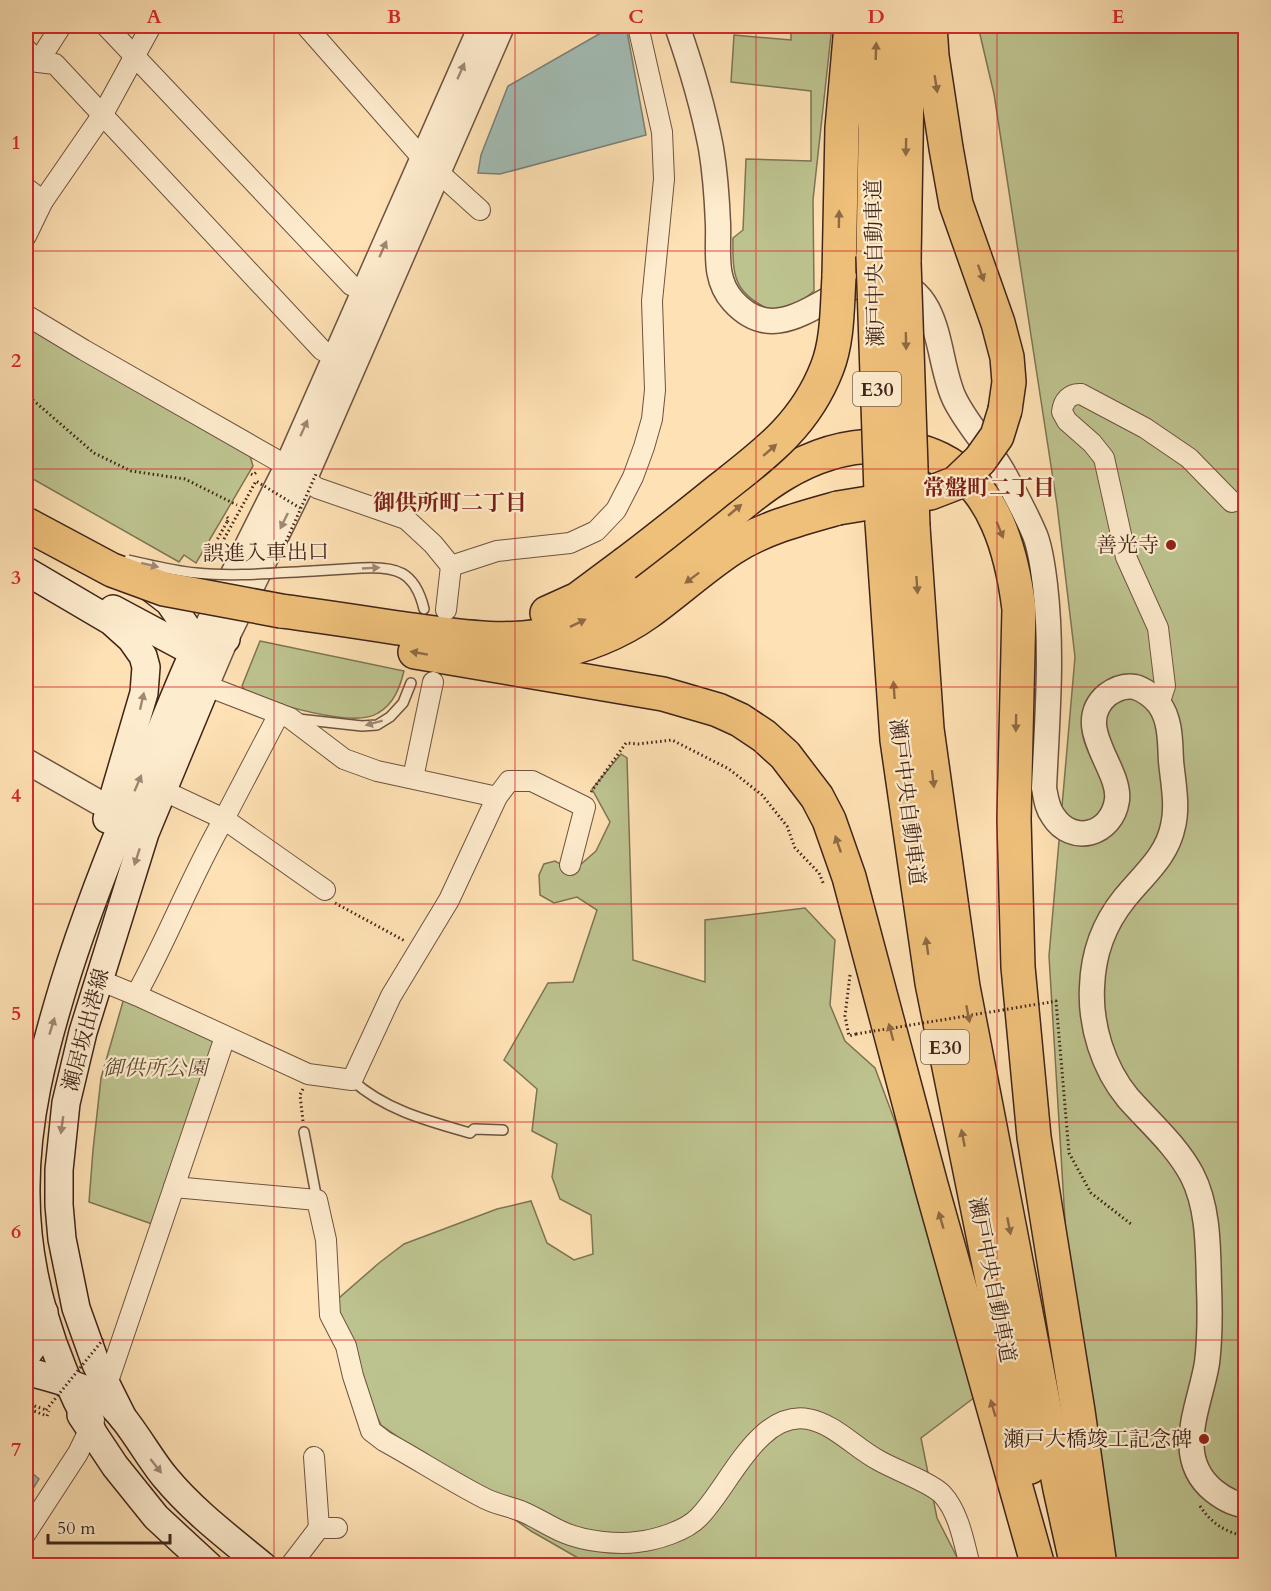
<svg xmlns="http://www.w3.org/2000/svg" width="1271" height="1591" viewBox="0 0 1271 1591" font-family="Cardo,'Noto Serif JP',serif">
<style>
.green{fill:#bdc38f;stroke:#7e7454;stroke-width:1.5}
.water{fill:#a2bcb4;stroke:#7a7f76;stroke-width:1.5}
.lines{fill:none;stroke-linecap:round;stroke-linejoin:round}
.service-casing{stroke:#6f5340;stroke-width:12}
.minor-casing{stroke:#6f5340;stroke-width:22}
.tertiary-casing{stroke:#6f5340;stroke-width:27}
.secondary-casing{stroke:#3f2419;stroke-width:30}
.motorway-casing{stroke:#3f2419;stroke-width:36}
.path{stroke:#3f2419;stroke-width:3;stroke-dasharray:1.5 3;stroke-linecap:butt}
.service{stroke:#feecce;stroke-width:9}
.minor{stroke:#feecce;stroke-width:20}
.tertiary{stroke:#feecce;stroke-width:24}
.secondary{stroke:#feecce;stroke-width:27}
.motorway{stroke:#efc07a;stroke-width:33}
.service-bridge-casing{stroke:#6f5340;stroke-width:12;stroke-linecap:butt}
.motorway-bridge-casing{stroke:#3f2419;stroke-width:36;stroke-linecap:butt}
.path-bridge{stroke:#3f2419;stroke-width:3;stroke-dasharray:1.5 3;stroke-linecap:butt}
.service-bridge{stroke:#feecce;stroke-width:9}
.motorway-bridge{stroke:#efc07a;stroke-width:33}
.oneway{fill:#8e6a45}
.oneway2{fill:#9e8874}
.grid{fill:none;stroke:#d62828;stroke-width:1.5;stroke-opacity:0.55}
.poi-dot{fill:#8f2418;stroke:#feecce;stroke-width:2}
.labels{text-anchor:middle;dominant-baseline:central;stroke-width:4.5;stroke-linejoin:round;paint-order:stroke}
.shield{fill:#feecce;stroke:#78604f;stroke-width:1.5}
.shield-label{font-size:20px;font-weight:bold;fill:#3f2419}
.street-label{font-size:21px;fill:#3f2419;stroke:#feecce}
.poi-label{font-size:21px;fill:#3f2419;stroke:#feecce;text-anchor:end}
.park-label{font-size:21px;font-style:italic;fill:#5e4c36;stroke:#feecce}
.neighbourhood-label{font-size:22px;font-weight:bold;fill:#7a1f14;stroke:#feecce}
.neatline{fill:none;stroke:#d62828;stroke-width:2}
.grid-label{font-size:20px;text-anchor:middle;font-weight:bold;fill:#d62828}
</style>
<rect width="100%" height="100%" fill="#fee1b4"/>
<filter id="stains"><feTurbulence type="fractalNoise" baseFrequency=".00333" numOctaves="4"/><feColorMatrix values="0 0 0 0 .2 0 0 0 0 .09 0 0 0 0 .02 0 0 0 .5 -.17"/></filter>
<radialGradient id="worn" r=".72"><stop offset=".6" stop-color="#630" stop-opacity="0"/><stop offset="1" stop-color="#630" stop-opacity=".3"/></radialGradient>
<g class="green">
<path d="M 791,26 L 832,26 L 813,200 L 814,291 L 797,305 L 776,313 C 736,294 732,282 733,238 L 743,230 L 746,159 L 811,161 L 811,91 L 731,82 L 734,35 L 791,40 Z"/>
<polygon points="978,26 1245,26 1245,1565 1116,1565 1069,1287 1049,956 1075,657 1057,505 994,94"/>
<polygon points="26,324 250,456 253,466 196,563 184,555 179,562 26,475"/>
<path d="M 260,641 L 404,671 C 400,687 394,704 378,713 C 354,729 274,703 247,694 L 242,686 Z"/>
<polygon points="621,754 627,758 633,960 705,982 705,920 805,908 835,940 830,1005 845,1041 875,1068 897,1127 975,1397 921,1438 937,1518 961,1565 593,1565 585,1562 531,1531 381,1425 335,1327 339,1298 379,1263 404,1244 497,1209 531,1201 547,1243 574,1260 593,1254 591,1215 560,1199 552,1177 557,1144 532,1131 537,1089 504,1060 548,983 573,982 597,910 577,897 554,903 540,895 539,875 544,864 555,861 573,871 596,851 610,822 592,789"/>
<polygon points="124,998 215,1042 155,1225 89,1202 93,1150 101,1078"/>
</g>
<g class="water">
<polygon points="613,26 625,26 627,31 646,135 500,174 478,173 481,155 508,86"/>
<polygon points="26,1468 39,1479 26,1500"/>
</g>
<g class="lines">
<g class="service-casing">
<g id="service">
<path d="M 313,571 C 329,570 345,569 361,568 C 396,566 415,571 424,609"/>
<polyline points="298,719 362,726 377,725 390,717 403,703 411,683"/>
<path d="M 352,1080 C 385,1110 428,1121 470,1133 L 474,1129 L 503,1130"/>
<polyline points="304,1132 317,1200"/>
</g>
</g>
<g class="minor-casing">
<g id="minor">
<polyline points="106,26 351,285 364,291 375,301"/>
<polyline points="306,26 423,159"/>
<polyline points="26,49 38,62 55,64 322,350 336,357 347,366"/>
<polyline points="38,62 61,26"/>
<polyline points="438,172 480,210"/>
<polyline points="26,188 43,201"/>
<polyline points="26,236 43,201 103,114 151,26"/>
<polyline points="26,315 84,350 287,466 317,488 406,519 433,544 451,566 446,610"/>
<polyline points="451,566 497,551 570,543 596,531 616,510 633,477 644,447 652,419 655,390 652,301 664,179 662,132 638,26"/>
<polyline points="194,681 290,718 344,759 377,771 497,797"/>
<path d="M 1159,704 L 1165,686 L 1158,628 L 1126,557 L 1104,458 L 1092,443 L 1067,421 L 1062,412 C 1063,401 1070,393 1081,394 L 1145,428 L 1189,458 L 1232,502"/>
<polyline points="279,714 224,819 325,890"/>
<polyline points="413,778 433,682"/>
<path d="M 162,790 L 224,819 C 191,876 168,938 136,995 L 308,1074 L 352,1080 L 391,996 L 449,900 L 497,797 L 509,781 L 532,781 L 585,807 L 570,865"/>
<polyline points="99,980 136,995"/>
<path d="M 174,1187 L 317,1200 L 326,1240 L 330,1315 L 346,1346 L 353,1376 L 371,1431 L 384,1441 C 417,1459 449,1480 482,1497 C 494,1504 508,1506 521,1511 C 536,1517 550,1527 565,1533 C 584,1541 617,1545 637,1542 C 656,1540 686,1531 699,1517 C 729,1487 758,1410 808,1419 C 835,1424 855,1448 878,1460 C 895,1470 930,1482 942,1494 C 959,1512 964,1543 970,1566"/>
<polyline points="104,1393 225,1037"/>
<polyline points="314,1457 319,1528"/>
<polyline points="26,1533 78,1453 94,1420"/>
<polyline points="290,1566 319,1528 337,1528"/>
</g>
</g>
<g class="tertiary-casing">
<g id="tertiary">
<path d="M 677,26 C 691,66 703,106 711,148 C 715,172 717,199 718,224 C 719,251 713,279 733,301 C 785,359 836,271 891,281 C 944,291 936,363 955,400 C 967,424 986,444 1000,467 C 1013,489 1025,512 1035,535 C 1041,550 1043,569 1045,585 C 1053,653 1047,720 1044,788 C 1046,798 1047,808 1053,816 C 1072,846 1112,835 1117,800 C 1121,768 1071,726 1107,695 C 1115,689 1125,685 1135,687 C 1143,689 1154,697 1159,704 C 1171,720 1170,743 1171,761 C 1173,782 1178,806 1173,826 C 1167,857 1142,876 1124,899 C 1104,924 1093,955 1092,987 C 1090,1025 1103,1068 1128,1098 C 1150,1123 1176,1145 1192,1175 C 1209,1208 1208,1250 1209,1286 C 1210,1311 1210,1338 1207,1363 C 1200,1406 1172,1457 1214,1491 C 1223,1498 1234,1505 1246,1505"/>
<polyline points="195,650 287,466 481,26"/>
<polyline points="206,686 226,639 305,478 502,26"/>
<polyline points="26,761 98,802 125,815"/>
</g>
</g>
<g class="secondary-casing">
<g id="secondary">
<polyline points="26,571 111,621 131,639 143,656 146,667 144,693 107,819"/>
<path d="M 113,609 L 184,647 C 200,651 211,646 226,639"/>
<polyline points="26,1356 38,1339 44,1312"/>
<path d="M 26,1371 C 50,1378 82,1385 103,1399 C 125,1412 147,1456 165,1477 C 193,1511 229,1538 263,1566"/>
<polyline points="81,1415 115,1466 156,1517 209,1566"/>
<polyline points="123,1418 96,1364 76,1308 62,1239 59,1205 59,1170 66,1103 83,1032 145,833 206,686 195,650 185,625 169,602 147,585"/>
<path d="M 91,1428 C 52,1357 26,1275 26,1194 C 25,1121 43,1053 64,984 C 88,906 119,830 151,755 C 165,720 179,684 195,650"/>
</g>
</g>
<g class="motorway-casing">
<g id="motorway">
<polyline points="930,26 932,56 946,148 956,204 998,323 1007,357 1009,382 1005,410"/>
<polyline points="873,256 877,26"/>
<polyline points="904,262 908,26"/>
<polyline points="839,277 842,128 851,26"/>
<polyline points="882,522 897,740 932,983 1030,1467"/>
<polyline points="913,527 927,729 963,987 1060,1489 1077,1566"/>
<path d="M 281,611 C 320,616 359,622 398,628 C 448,635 515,647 564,630 C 590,620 622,603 644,587 C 718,534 778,445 879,446 C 900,447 921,449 940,459 C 995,486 1012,553 1019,609 L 1014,819 L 1018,967 L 1034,1137 L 1078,1411 L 1100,1566"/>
<polyline points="547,613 578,599 625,564"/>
<polyline points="415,652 663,694 718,710 740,720 764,736 785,755 817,797 829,820 849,877 931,1185 1038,1566"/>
<path d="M 541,656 C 579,648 615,636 647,613 C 675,593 701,569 731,549 C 763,528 802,518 838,508"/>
</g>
</g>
<g class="path">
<polyline points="26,394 94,453 131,471 185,479 237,505"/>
<polyline points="251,474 253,475 258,471"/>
<polyline points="227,517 229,519 227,522"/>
<polyline points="591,792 626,743 638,744 672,740 729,769 762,795 787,826 795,848 819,873 824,885"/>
<polyline points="335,903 405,941"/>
<polyline points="850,975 845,1016 849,1036 856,1034"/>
<polyline points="1051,1002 1056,1001 1069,1153 1091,1193 1131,1224"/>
<polyline points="303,1089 300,1095 303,1121"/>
<polyline points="26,1403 46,1410"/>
<polyline points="26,1408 47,1416 49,1411"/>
<path d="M 1200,1506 C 1211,1523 1226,1533 1246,1536"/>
</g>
<use href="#service" class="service"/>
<use href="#minor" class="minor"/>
<use href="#tertiary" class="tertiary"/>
<use href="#secondary" class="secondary"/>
<use href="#motorway" class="motorway"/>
<g class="service-bridge-casing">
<path id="service-bridge" d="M 128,560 C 151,565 173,571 196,573 C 235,577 274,573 313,571"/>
</g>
<g class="motorway-bridge-casing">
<g id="motorway-bridge">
<polyline points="873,256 882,522"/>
<polyline points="904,262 913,527"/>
<polyline points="838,508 930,493 956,483 980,460 997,436 1005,410"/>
<polyline points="26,524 112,570 164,589 281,611"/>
<path d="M 625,564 C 657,540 688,515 719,490 C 765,454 805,425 827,368 C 838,340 837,307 839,277"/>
</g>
</g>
<g class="path-bridge">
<polyline points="227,522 208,556 213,559 256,481 300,508"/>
<polyline points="277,562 316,474"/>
<polyline points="856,1034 1051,1002"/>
<polyline points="46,1410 105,1337"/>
</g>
<use href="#service-bridge" class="service-bridge"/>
<use href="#motorway-bridge" class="motorway-bridge"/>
</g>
<defs><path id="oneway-solid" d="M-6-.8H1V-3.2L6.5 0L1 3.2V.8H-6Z" transform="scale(1.5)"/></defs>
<g class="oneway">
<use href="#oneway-solid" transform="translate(876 51) rotate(-88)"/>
<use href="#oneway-solid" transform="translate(936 84) rotate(81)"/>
<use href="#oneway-solid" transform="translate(906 147) rotate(91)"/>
<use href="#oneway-solid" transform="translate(839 219) rotate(-89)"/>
<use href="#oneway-solid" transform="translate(981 273) rotate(70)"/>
<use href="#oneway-solid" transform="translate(906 341) rotate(89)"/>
<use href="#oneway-solid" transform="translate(770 450) rotate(-41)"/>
<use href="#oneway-solid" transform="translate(735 510) rotate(-40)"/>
<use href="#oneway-solid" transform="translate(1000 530) rotate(68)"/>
<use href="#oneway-solid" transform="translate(692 578) rotate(143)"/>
<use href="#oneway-solid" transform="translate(917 585) rotate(86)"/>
<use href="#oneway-solid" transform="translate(578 623) rotate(-26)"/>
<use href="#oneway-solid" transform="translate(419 653) rotate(-170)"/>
<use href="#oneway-solid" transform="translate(894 690) rotate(-94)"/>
<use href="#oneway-solid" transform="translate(1016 723) rotate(91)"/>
<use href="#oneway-solid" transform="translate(933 779) rotate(83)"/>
<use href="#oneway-solid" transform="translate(838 844) rotate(-109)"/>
<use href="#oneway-solid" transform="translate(927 946) rotate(-98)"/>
<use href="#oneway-solid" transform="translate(968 1014) rotate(79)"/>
<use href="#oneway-solid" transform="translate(891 1032) rotate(-105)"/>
<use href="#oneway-solid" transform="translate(963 1138) rotate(-101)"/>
<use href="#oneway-solid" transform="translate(941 1220) rotate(-106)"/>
<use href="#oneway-solid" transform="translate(1009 1226) rotate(79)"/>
<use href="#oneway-solid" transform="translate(993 1408) rotate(-106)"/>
</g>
<g class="oneway2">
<use href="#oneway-solid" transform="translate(461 71) rotate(-66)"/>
<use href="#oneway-solid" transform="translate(383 249) rotate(-66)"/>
<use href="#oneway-solid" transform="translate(304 428) rotate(-66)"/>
<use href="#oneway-solid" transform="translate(284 521) rotate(116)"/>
<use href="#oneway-solid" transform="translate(150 565) rotate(14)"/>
<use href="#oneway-solid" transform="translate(371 568) rotate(-3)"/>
<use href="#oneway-solid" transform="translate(142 701) rotate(-77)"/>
<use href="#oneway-solid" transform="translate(374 723) rotate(165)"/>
<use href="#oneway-solid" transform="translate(138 783) rotate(-67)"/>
<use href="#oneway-solid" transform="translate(137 857) rotate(108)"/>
<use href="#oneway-solid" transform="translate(52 1026) rotate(-73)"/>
<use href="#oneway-solid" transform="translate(62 1125) rotate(98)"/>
<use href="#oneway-solid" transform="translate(156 1466) rotate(52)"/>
</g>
<path class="grid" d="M 274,26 L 274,1566M 515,26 L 515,1566M 756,26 L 756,1566M 997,26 L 997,1566M 26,251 L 1246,251M 26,469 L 1246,469M 26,687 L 1246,687M 26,904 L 1246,904M 26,1122 L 1246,1122M 26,1340 L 1246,1340"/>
<g class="poi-dot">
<circle cx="1171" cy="545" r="6"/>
<circle cx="1204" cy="1439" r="6"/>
</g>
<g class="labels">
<g class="shield">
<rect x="853" y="372" width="48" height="34" rx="4.5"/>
<rect x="921" y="1030" width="48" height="34" rx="4.5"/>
</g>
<g class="shield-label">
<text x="877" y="389">E30</text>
<text x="945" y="1047">E30</text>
</g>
<g class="street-label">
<text transform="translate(875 263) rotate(-91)">瀬戸中央自動車道</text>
<text transform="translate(266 553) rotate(-1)">誤進入車出口</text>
<text transform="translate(907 802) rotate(83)">瀬戸中央自動車道</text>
<text transform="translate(86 1030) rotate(-75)">瀬居坂出港線</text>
<text transform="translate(992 1280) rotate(79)">瀬戸中央自動車道</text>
</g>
<g class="poi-label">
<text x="1159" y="545">善光寺</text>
<text x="1192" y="1439">瀬戸大橋竣工記念碑</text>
</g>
<g class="park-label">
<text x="155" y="1068">御供所公園</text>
</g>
<g class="neighbourhood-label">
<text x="989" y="488">常盤町二丁目</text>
<text x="450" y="503">御供所町二丁目</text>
</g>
</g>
<rect width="1271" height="1591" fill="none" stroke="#fee1b4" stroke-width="66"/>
<path d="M48 1534v9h122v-9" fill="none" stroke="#3f2419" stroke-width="3"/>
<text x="57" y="1534" font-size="18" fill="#3f2419" stroke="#feecce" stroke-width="4.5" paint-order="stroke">50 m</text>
<rect x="33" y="33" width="1205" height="1525" class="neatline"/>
<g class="grid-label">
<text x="154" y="23">A</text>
<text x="394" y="23">B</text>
<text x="636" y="23">C</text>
<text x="876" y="23">D</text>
<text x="1118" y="23">E</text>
<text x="16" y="149">1</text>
<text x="16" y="367">2</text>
<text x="16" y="584">3</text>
<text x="16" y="802">4</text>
<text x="16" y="1020">5</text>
<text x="16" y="1238">6</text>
<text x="16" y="1456">7</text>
</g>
<rect width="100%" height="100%" filter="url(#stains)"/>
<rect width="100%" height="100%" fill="url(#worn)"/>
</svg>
